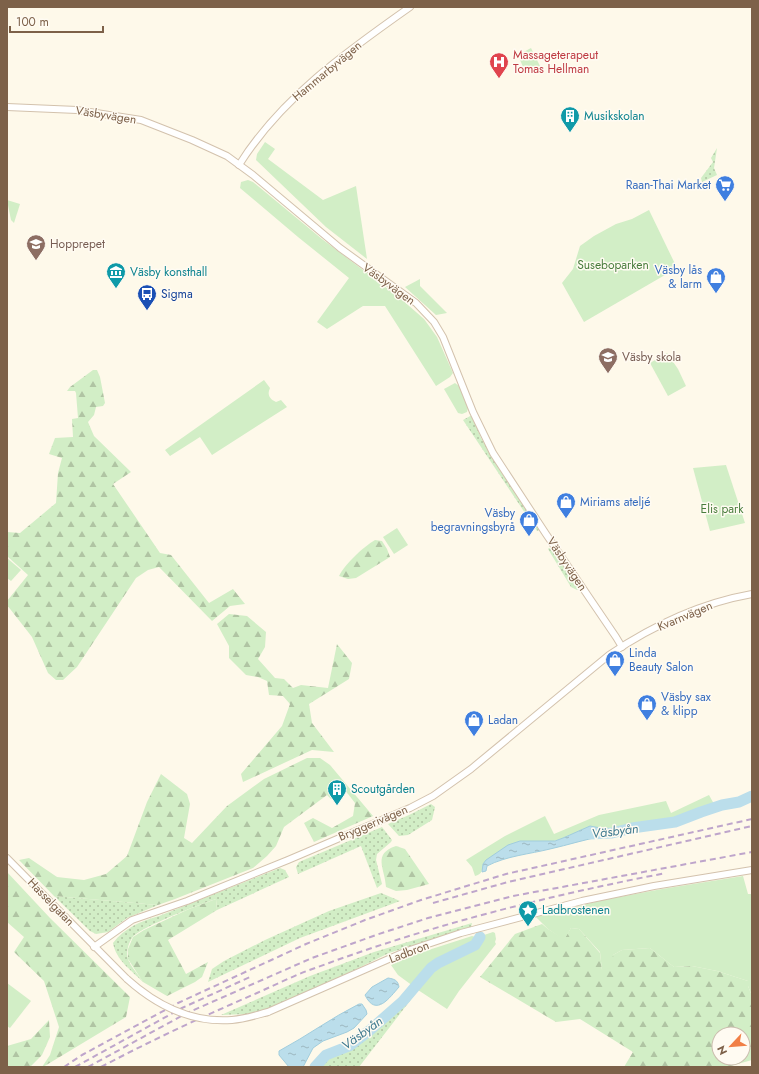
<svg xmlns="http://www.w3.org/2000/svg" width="759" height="1074" viewBox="0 0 759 1074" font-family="Jost,sans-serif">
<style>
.grass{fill:url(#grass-dots)}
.forest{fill:url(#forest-firs);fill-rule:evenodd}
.green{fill:#d2eec6}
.water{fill:url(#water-ripples);stroke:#a1cddd}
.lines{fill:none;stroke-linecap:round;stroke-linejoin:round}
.river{stroke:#bbdeeb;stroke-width:11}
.tertiary-casing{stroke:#d3c2ad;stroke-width:8}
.tertiary{stroke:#fff;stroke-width:6}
.rail{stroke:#bea5cb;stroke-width:2;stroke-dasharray:6 4;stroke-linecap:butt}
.tertiary-bridge-casing{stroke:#d3c2ad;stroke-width:8;stroke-linecap:butt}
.tertiary-bridge{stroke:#fff;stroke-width:6}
.labels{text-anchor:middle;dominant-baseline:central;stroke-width:3;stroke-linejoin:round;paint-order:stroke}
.health-label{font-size:12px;fill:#be3a42;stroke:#fffbf2;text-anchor:start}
.street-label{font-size:12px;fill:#7d6149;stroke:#fffbf2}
.culture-label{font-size:12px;fill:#0d838f;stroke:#fffbf2;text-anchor:start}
.shop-label{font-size:12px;fill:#366cbe;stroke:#fffbf2;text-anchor:start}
.education-label{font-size:12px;fill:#785e54;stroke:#fffbf2;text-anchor:start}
.park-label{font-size:12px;fill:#497d3d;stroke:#fffbf2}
.transit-label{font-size:12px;fill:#164399;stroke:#fffbf2;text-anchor:start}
.water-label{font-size:13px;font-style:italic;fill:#417b91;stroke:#fffbf2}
</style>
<defs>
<pattern id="grass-dots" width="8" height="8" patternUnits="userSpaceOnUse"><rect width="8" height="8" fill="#d2eec6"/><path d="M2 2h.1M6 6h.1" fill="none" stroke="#b0c4a3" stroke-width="1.8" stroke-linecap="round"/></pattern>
<pattern id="forest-firs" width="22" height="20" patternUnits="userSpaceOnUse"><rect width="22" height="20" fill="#d2eec6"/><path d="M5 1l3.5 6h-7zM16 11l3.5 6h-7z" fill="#b0c4a3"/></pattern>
<pattern id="water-ripples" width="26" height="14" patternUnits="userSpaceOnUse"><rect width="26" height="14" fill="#bbdeeb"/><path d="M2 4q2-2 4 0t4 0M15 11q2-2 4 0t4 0" fill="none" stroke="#9db7c0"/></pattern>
</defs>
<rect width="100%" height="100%" fill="#fef9ea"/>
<g class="grass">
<polygon points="717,148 714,168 717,175 702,182 701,178 713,162 711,158"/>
<polygon points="472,415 481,438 539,530 537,531 463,420"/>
<polygon points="549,548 551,549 580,589 577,590 571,587 548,549"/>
<polygon points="431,804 435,807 432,820 408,835 399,836 388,824 409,815"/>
<polygon points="382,827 392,840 391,842 377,854 376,860 382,884 377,888 361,846 298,874 296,867 299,862"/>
<path d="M 280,868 L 285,870 L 289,877 L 217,910 L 216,899 C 201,904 140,927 132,938 C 128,944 126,952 128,959 C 130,966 139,975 143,982 C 131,970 116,960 113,943 C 124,928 141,921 159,916 Z"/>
<polygon points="381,893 400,901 300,938 208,982 212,969 224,961 265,940 329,911"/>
<polygon points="54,896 158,905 127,918 108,932 96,934 90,931"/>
<polygon points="472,923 471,927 389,953 334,980 268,1009 247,1014 221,1015 310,976 374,952"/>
<polygon points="414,992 416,993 359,1067 319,1067 329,1057 351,1049 398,1010"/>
</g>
<g class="forest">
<polygon points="93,370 97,370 100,377 105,403 103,406 96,407 94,415 88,422 94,436 131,472 113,484 160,553 171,555 209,603 233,589 245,604 230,606 212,621 159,567 148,570 136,578 77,667 63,680 56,680 48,673 32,637 7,605 7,601 28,575 7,556 7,532 20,533 56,503 58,473 62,458 49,454 55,438 73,437 72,419 78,418 76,393 75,391 67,391 70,387"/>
<path d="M 375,540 L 382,541 L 387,549 L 390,557 L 356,578 L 348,579 L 339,576 C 345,564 363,547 375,540 Z"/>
<polygon points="229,614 247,616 266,632 265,647 258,659 275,678 284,679 293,688 301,685 328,688 337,644 352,663 349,679 309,704 312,723 334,752 312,750 243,782 241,774 282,726 290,704 283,696 269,695 267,681 258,677 246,675 229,658 229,646 217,624"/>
<polygon points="307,758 320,758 330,765 373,816 314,842 304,823 313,818 332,828 353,816 355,803 345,790 331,799 327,795 284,827 276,846 267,856 253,868 175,899 158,905 54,896 19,860 29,858 57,877 84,880 106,874 127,856 147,802 161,774 187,794 190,804 184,838 192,843 227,806 264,779"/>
<path d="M 396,846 L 405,849 L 429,884 L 407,890 L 396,891 L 386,887 C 385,868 372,854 396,846 Z"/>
<polygon points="7,872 50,918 130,997 126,1017 43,1067 42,1067 50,1055 59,1027 44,981 14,952 24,937 7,922"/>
<polygon points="216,899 217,910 168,940 186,974 208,962 202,977 195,982 167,996 143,982 128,959 128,949 133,937 144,930 189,909"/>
<path d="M 542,924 L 548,929 L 564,939 L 571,928 L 579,929 L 600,953 L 602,970 L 613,955 L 622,950 L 650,948 L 674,967 L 692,966 L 717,971 L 748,981 L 748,986 L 752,996 L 752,1060 L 727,1067 L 624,1067 L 633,1052 L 580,1019 L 556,1022 L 480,977 L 515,934 ZM 719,1034 L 743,1034 L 743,1058 L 719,1058 Z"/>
<polygon points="49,1020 50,1037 42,1055 30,1067 7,1067 7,1046 31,1039"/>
</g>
<g class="green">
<polygon points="531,48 540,66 539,68 526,74 518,55"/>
<polygon points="265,142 275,149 268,159 323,200 356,186 367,259 326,227 256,160 257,154"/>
<polygon points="248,180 253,182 322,239 400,298 424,319 437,337 453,373 450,377 436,386 385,306 363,306 327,329 317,322 349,278 298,237 240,188 241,182"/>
<polygon points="7,200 20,204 14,223 11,220"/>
<polygon points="649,210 677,268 584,322 562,283 573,269 580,246 594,236 616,224 632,219"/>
<polygon points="420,279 420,286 447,313 436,315 405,287"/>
<polygon points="667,353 678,369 686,386 668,396 650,363"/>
<path d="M 264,380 L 270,388 C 267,394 269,399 276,402 L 281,400 L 287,407 L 212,455 L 200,437 L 170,456 L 165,450 Z"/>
<polygon points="455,383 459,386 468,408 467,412 462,414 458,413 444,389"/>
<polygon points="726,465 745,523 710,531 693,468"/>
<polygon points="397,528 408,545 394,554 383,537"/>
<polygon points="7,558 21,570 11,581 7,578"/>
<path d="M 709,795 L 714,804 L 697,809 L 674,820 L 631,825 L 612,831 L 603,828 L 554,841 L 520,841 L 483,864 C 482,871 482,874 475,876 L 472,867 L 466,860 L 505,836 L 545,816 L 554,834 L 599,815 L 666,801 L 671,813 Z"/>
<polygon points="743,876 748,894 752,894 752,996 748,986 748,981 717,971 692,966 674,967 650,948 622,950 613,955 611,968 602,970 600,952 579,929 571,928 564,940 548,929 536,917 603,900 662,889"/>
<path d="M 493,932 L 495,933 L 496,939 L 495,942 L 496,944 L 459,991 L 447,1009 L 418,990 C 424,981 430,972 439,966 C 454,957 479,954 484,935 Z"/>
<polygon points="472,936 476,937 476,940 460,950 438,960 424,971 413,986 398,975 391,965 410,956"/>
<polygon points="7,983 31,1001 10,1028 7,1026"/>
</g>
<g class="water">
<path d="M 590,826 L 606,829 L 604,836 C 586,839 568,845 550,849 C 530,854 506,856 487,866 L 486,871 L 482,872 L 483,864 L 486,860 L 508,845 L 520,841 L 555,841 L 563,838 Z"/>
<path d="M 388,978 C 394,979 398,980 399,987 C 390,997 376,1018 365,995 L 372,987 Z"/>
<path d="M 359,1004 L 362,1004 L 366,1010 L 367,1014 L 354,1028 L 347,1032 L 323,1041 L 313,1048 L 303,1067 L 289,1067 L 279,1055 L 279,1051 C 307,1036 331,1018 359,1004 Z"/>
</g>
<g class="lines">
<g class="river">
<polyline points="590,834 612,833 632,828 675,822 701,812 722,805 739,802 752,796"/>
<polyline points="315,1067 326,1055 349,1046 369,1031 403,1001 431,968 438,963 475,945 480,937"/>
</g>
<g class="tertiary-casing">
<g id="tertiary">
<polyline points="7,107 77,110 141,120 192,140 227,156 253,175 340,248 416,303 434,322 443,337 473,412 493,453 546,534 616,637 622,647"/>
<path d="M 239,165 C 281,98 346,52 410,7"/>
<polyline points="7,858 127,979"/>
<path d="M 94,947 L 132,920 L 187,901 L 288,860 L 410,808 L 433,796 L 471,769 L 609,655 C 652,626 701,603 752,594"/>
<polyline points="268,1012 407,951 461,933 582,901 654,886 752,870"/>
</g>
</g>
<use href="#tertiary" class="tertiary"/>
<g class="rail">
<polyline points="433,903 508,882 752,826"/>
<polyline points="64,1067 82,1055 178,1003 306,944 365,920 421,900 506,874 752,819"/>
<polyline points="75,1067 182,1008 250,977"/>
<polyline points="88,1067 187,1013 312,958 376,935 428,918 513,896 752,852"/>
<path d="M 101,1067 C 152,1040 204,1016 257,993 C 277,984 297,974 318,967 C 431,925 547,896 666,873"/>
</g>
<g class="tertiary-bridge-casing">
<path id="tertiary-bridge" d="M 127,979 C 156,1005 192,1023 232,1020 C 245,1019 256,1015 268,1012"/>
</g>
<use href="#tertiary-bridge" class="tertiary-bridge"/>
</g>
<defs>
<g id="hospital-pin" transform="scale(1)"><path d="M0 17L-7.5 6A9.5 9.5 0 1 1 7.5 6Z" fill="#e0444e" stroke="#fffbf2"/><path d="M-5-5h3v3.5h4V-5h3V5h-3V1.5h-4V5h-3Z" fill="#fff"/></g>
<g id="building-pin" transform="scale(1)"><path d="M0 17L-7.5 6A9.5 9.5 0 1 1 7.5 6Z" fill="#0f9aa8" stroke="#fffbf2"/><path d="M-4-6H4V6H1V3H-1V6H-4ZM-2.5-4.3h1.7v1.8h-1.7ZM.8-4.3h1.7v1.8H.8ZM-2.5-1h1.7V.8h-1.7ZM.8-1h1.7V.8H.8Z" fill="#fff"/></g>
<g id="supermarket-pin" transform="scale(1)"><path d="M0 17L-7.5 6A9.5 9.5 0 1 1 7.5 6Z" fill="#3f7fe0" stroke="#fffbf2"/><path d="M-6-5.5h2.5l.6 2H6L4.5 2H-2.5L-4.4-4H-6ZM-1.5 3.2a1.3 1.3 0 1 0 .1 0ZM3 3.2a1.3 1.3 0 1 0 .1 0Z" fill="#fff"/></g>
<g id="school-pin" transform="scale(1)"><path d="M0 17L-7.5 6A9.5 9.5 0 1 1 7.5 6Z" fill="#8d6e63" stroke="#fffbf2"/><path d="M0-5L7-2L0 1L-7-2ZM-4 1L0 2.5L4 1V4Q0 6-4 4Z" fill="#fff"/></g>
<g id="museum-pin" transform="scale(1)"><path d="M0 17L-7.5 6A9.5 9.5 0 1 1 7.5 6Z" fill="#0f9aa8" stroke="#fffbf2"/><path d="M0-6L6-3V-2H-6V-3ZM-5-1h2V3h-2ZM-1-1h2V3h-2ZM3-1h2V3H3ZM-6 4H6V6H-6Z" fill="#fff"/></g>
<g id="shop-pin" transform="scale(1)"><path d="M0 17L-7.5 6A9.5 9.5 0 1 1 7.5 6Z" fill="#3f7fe0" stroke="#fffbf2"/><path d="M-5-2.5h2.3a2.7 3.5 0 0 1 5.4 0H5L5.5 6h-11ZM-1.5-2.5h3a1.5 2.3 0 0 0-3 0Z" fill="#fff"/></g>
<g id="bus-pin" transform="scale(1)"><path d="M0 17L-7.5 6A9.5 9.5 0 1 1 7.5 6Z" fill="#1a4fb4" stroke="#fffbf2"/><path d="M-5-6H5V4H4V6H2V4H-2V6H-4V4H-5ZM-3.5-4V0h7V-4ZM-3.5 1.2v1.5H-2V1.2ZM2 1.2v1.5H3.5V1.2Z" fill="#fff"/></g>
<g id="sight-pin" transform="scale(1)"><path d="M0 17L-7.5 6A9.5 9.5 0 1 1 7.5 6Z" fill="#0f9aa8" stroke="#fffbf2"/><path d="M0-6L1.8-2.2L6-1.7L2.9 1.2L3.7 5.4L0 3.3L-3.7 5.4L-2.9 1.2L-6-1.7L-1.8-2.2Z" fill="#fff"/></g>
</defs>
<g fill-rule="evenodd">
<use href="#hospital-pin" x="499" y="62"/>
<use href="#building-pin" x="570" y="116"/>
<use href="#supermarket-pin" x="725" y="185"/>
<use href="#school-pin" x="36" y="244"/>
<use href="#museum-pin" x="116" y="272"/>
<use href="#shop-pin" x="716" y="277"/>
<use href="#bus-pin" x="147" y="294"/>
<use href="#school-pin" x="608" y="357"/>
<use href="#shop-pin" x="566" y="502"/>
<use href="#shop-pin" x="529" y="520"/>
<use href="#shop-pin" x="615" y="660"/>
<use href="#shop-pin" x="647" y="704"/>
<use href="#shop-pin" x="474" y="720"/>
<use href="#building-pin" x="337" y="789"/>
<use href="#sight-pin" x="528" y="910"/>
</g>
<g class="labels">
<g class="health-label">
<text x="513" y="55">Massageterapeut<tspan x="513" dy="14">Tomas Hellman</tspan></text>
</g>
<g class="street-label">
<text transform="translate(327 71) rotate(-40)">Hammarbyvägen</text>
<text transform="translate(106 115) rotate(9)">Väsbyvägen</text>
<text transform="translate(389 284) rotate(36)">Väsbyvägen</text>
<text transform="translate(567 564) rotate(56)">Väsbyvägen</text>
<text transform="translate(685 616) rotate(-23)">Kvarnvägen</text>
<text transform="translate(373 823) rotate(-23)">Bryggerivägen</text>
<text transform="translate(51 902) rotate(46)">Hasselgatan</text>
<text transform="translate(409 952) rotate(-21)">Ladbron</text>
</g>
<g class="culture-label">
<text x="584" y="116">Musikskolan</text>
<text x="130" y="272">Väsby konsthall</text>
<text x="351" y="789">Scoutgården</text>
<text x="542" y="910">Ladbrostenen</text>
</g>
<g class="shop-label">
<text x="711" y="185" text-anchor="end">Raan-Thai Market</text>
<text x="702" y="270" text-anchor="end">Väsby lås<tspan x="702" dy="14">&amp; larm</tspan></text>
<text x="580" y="502">Miriams ateljé</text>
<text x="515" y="513" text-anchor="end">Väsby<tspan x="515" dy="14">begravningsbyrå</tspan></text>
<text x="629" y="653">Linda<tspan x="629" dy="14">Beauty Salon</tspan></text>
<text x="661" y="697">Väsby sax<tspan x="661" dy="14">&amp; klipp</tspan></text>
<text x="488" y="720">Ladan</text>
</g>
<g class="education-label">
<text x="50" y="244">Hopprepet</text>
<text x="622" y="357">Väsby skola</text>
</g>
<g class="park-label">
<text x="613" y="265">Suseboparken</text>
<text x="722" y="509">Elis park</text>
</g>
<g class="transit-label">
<text x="161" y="294">Sigma</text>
</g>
<g class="water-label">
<text transform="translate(615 831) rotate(-7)">Väsbyån</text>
<text transform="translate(362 1033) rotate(-36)">Väsbyån</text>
</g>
</g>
<rect width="759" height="1074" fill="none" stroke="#7d6149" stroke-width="16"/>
<g transform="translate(731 1046) rotate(244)"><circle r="19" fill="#fffbf2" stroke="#cbbdae"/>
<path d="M0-3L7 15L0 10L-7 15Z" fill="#f17f46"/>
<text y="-6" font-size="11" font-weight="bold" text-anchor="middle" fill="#7d6149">N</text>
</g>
<path d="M10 26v6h93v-6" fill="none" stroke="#7d6149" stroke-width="2"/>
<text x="16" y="26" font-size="12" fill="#7d6149" stroke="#fffbf2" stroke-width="3" paint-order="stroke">100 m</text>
</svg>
